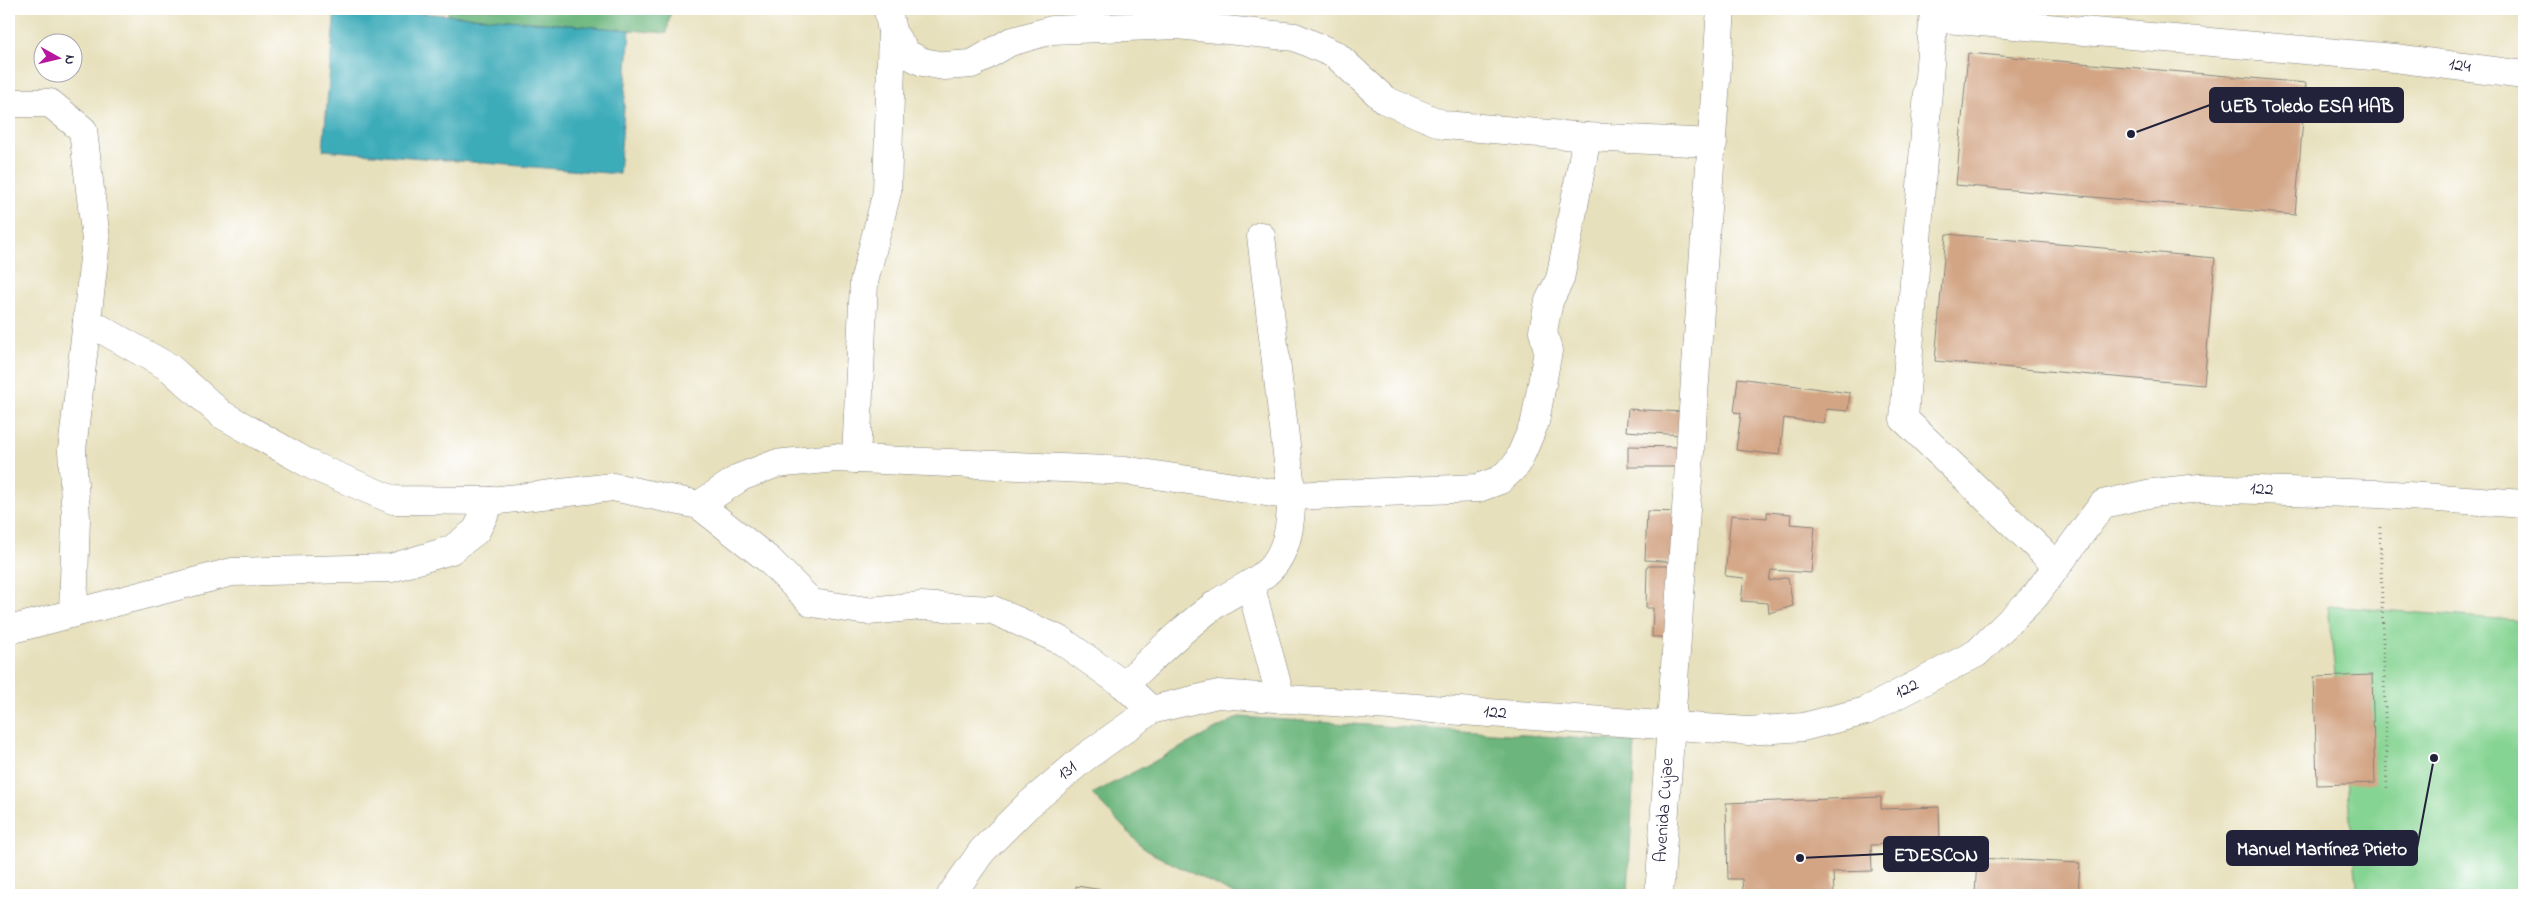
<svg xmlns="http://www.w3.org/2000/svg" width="2533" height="904" viewBox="0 0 2533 904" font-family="'Indie Flower',sans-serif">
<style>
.green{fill:#86d493;stroke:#547b67}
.forest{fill:#6cb67d;stroke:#476c5c}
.water{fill:#3dacb9;stroke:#30677a}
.building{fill:#d3a585}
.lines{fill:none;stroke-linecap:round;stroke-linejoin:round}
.minor-casing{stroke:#84817c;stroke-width:29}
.path{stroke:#84817c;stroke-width:3;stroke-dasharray:1 4;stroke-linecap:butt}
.minor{stroke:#fff;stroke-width:28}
.labels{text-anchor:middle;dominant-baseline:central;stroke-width:4;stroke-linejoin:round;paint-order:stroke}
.street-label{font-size:18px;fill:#22223b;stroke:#fff}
.leader{fill:none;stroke:#22223b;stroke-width:2}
.callout-dot{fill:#22223b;stroke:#fff;stroke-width:2}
.callout{fill:#22223b;stroke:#22223b;stroke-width:2}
.callout-label{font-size:19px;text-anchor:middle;font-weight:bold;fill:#fff}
</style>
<rect width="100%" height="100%" fill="#fff"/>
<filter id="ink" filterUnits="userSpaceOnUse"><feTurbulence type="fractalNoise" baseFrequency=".02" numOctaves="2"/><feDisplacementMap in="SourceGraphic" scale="10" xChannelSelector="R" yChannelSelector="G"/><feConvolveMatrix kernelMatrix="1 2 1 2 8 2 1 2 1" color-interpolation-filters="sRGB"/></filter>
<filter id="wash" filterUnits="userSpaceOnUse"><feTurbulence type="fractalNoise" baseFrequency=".0096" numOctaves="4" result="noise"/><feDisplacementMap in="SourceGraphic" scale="20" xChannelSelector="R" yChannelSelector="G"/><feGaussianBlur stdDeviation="1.12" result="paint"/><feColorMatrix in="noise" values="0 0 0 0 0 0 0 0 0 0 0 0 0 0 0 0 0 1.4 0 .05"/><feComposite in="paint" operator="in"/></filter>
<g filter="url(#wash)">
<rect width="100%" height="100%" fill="#e7e0bc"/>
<polygon class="green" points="2328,606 2524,621 2524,895 2358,895"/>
<g class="forest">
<polygon points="448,9 671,9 667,33 448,15"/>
<polygon points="1239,717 1635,742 1628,895 1236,895 1145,850 1092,794"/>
</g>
<polygon class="water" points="335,9 373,9 630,30 619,174 323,150"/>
<g id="blocks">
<g class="building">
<polygon points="1968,53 2306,83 2295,215 1956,185"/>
<polygon points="1946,234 2215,258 2204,385 1935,361"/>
<polygon points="1738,378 1850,393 1848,411 1826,409 1824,423 1784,418 1780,455 1736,450 1741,413 1734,412"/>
<polygon points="1628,409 1683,412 1681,435 1626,431"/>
<polygon points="1628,446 1679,447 1679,467 1628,467"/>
<polygon points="1647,511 1679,512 1677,562 1645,560"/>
<polygon points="1767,512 1791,514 1790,524 1815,526 1811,573 1771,570 1769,581 1788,577 1793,606 1769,613 1768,603 1741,601 1744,578 1725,576 1731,515 1767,518"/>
<polygon points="1647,566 1672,566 1670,637 1652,637 1653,608 1646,608"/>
<polygon points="2372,675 2375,783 2317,785 2314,677"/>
<polygon points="1881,797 1881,809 1939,807 1940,842 1871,845 1872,871 1833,872 1834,895 1743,895 1742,879 1728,879 1726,803"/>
<polygon points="1977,858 2080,863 2078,895 1975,895"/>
<polygon points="1076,886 1130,894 1130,895 1075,895"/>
</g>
</g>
</g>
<g filter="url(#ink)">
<use href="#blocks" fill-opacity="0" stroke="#84817c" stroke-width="1"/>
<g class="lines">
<g class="minor-casing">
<g id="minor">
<polyline points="1934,9 1904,419 2057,566"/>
<path id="s1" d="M 1934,18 L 2395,58 L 2524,75"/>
<polyline points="892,32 907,54 923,62 944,66 972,64 1010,42 1052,30 1177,25 1295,37 1336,55 1385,100 1444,125 1587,137 1713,143"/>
<polyline points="9,103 50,103 83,130 96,240 87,321 170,368 221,414 313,466 393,500 491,501 613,487 699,505 769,560 812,603 868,611 921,606 993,610 1062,641 1124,685 1151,710"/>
<polyline points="856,459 864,282 887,192 892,32 888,9"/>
<polyline points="699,505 741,477 775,464 835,458 1130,471 1292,496 1478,488 1500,480 1517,464 1535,422 1548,351 1543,331 1549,301 1560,279 1587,137"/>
<polyline points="1250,584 1281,699"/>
<polyline points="73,613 76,518 72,450 87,321"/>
<polyline points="9,630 232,572 391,568 451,550 476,531 491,501"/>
<path d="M 1124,685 C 1154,657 1183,628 1216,604 C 1235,590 1262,582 1276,562 C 1290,541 1290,520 1292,496 L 1261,236"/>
<path id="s2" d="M 951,895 L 982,851 L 1027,806 L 1084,758 L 1151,710 L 1218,694 L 1748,731 L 1803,727 L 1866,711 L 1977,653 L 2035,596 L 2103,504 L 2152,493 L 2200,488 L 2379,494 L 2524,504"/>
<path id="s3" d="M 1659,895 L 1721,9"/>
</g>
</g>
<polyline class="path" points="2380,527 2387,788"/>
<use href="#minor" class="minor"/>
</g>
</g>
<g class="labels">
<g class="street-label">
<text stroke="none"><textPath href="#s1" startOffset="528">124</textPath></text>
<text stroke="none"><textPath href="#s2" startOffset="1476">122</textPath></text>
<text stroke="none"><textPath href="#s2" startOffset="1041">122</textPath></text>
<text stroke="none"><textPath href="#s2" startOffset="621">122</textPath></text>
<text stroke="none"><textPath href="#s2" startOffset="171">131</textPath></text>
<text stroke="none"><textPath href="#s3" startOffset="85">Avenida Cujae</textPath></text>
</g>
</g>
<path class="leader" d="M2131 134L2210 105M2434 758L2417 848M1800 858L1884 854"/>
<g class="callout-dot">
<circle cx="2131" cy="134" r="5"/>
<circle cx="2434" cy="758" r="5"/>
<circle cx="1800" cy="858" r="5"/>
</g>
<g class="callout">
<rect x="2210" y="88" width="193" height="34" rx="5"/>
<rect x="2227" y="831" width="190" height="34" rx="5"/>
<rect x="1884" y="837" width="104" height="34" rx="5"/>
</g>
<g class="callout-label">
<text x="2307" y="112">UEB Toledo ESA HAB</text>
<text x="2322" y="855">Manuel Martínez Prieto</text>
<text x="1936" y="861">EDESCON</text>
</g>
<rect width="2533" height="904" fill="none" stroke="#fff" stroke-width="30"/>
<g transform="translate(58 58) rotate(98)"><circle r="24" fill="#ffffff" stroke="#a7a7b1"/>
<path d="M0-4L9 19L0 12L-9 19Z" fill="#b5179e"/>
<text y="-8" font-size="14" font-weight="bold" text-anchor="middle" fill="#22223b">N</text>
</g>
</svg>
